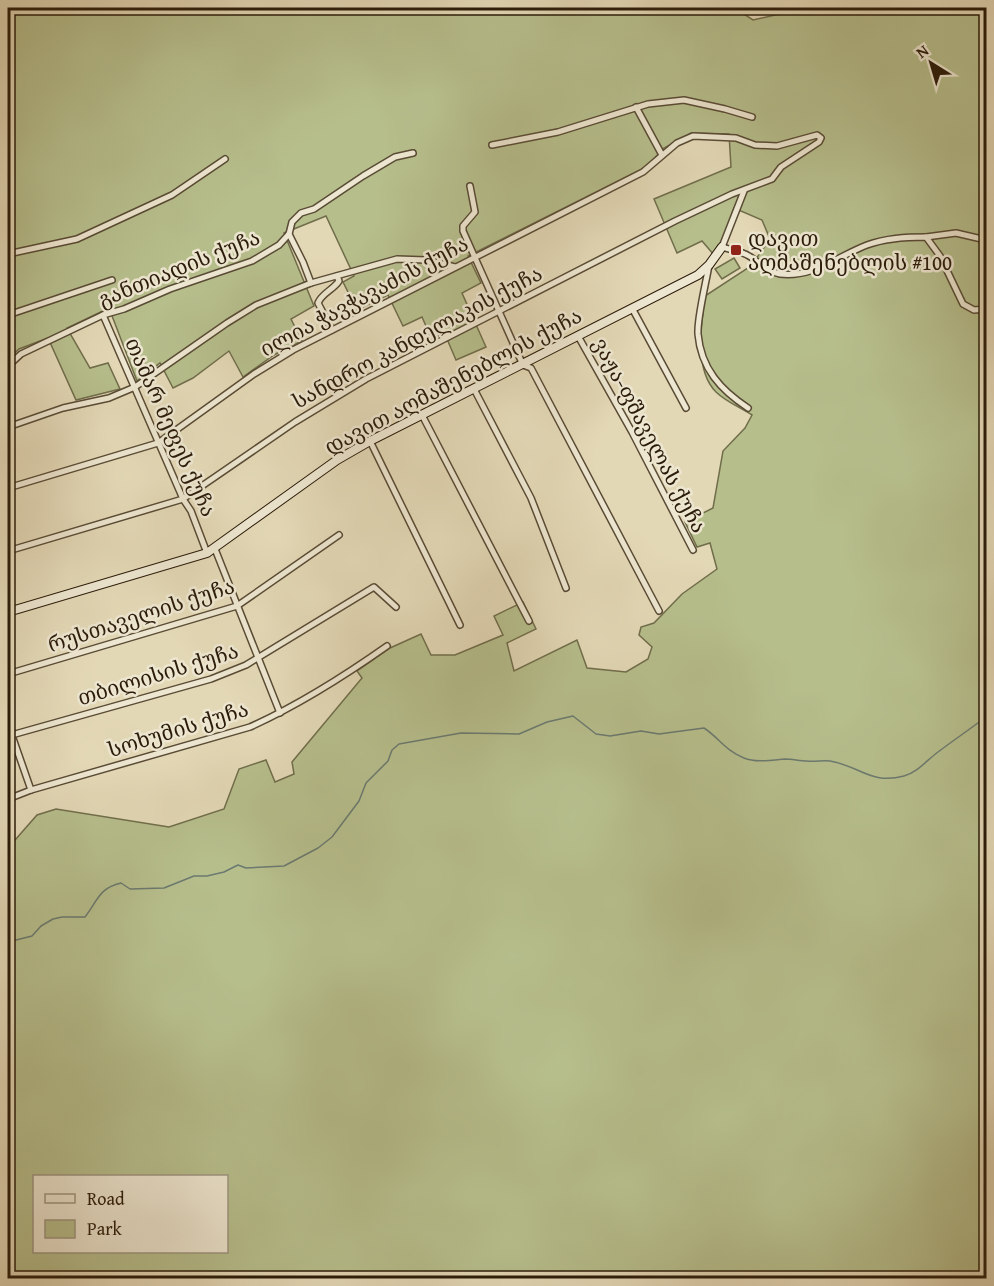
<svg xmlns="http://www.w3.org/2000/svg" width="994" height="1286" viewBox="0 0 994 1286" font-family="'Gentium Book Plus','Noto Serif Georgian',serif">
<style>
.green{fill:#b6be8c;stroke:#706d4b;stroke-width:1.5;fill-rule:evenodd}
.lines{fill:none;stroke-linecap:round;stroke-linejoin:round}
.stream{stroke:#6b7a70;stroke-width:1.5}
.street-casing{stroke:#594b35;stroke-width:8}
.secondary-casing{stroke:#2b1c0a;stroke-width:10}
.street{stroke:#ede6d0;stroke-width:5}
.secondary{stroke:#ede6d0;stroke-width:8}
.poi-dot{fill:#8f2418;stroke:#ede6d0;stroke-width:2}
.labels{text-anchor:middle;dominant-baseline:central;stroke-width:5;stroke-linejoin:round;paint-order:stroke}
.poi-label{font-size:21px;fill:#2b1c0a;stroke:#ede6d0;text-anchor:start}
.street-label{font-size:21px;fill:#2b1c0a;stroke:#ede6d0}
</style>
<rect width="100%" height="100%" fill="#e3d8b6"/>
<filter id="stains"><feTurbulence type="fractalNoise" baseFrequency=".00333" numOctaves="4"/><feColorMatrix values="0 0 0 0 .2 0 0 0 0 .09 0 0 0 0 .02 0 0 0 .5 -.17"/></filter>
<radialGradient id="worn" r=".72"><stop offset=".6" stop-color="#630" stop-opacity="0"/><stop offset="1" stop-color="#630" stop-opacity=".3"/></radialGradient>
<g class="green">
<path d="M 8,8 L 740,8 L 739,11 L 753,20 L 806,8 L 878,8 L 882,11 L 885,8 L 986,8 L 986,1278 L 8,1278 L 8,848 L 37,815 L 56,809 L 169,827 L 224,809 L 239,769 L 266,760 L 275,782 L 294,774 L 292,762 L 362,678 L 357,671 L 390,648 L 421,634 L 431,655 L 455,655 L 503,635 L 494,616 L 523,602 L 536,629 L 507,643 L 514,671 L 577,640 L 587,668 L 626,672 L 648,659 L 652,647 L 639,635 L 641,627 L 654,623 L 682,594 L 717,569 L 710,543 L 697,547 L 685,522 L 713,508 L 723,451 L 745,428 L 752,415 C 741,408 725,401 716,392 C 694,370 701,324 705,296 L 751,266 L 770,239 L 762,220 L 734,208 L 721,246 L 714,255 L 702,241 L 677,253 L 654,199 L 731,167 L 729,134 L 691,133 L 664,148 L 646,167 L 468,256 L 481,283 L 462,293 L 486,347 L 456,360 L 444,332 L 432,340 L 422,317 L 403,326 L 388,295 L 357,310 L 343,282 L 354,276 L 326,216 L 284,233 L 314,306 L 291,319 L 302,341 L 274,355 L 243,377 L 229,351 L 193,378 L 173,388 L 160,363 L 137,381 L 109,308 L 67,328 L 90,368 L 108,363 L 120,389 L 76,400 L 48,338 L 19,349 L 8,359 ZM 34,1176 L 226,1176 L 226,1252 L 34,1252 Z"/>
<polygon points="734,258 740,268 722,279 715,269"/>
</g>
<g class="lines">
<path class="stream" d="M 8,942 L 32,936 L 41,926 L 53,919 L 62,917 L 85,917 C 98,900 99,888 121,883 L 130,889 L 164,888 L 194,876 L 207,876 L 224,872 L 238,865 L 246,868 L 284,866 L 318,848 L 332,837 L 359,801 L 366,783 L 388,761 L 392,750 L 399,744 L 461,733 L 519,734 L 547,722 L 573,716 L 596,734 L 610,736 L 641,731 L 659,734 L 704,728 C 718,737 727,752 744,758 C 756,763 772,760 785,759 C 792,759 800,761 807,761 C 815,762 823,760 830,761 C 860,766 871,785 904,776 C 918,772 927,760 938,752 C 954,740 970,729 986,717"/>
<g class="street-casing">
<g id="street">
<polyline points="636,107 662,155"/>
<polyline points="492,145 558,132 648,104 684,100 725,109 752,117"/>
<polyline points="470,186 475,212 463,226 463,231 523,365 531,368 659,611"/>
<path d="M 744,191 L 722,247 C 731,250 741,251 749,256 C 759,262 768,272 780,274 C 813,278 838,256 867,245 C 886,238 905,237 926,237 L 940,256 L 963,304 L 974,310 L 986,309"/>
<polyline points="289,234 303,262 311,283"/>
<polyline points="926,237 956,233 986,240"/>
<polyline points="8,254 77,239 172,195 225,159"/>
<path d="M 709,265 C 706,283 697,318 698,334 C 701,369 721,390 748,408"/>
<polyline points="632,308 686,408"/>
<polyline points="8,315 112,280"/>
<polyline points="103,315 183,499 191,511 207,553"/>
<path d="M 332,330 L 318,303 C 322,293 333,290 339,281 L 337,276"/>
<polyline points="578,336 632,432 693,550"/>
<polyline points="8,366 21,354 103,315 124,309 170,289 252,261 279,245 289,234 292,222 301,213 314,209 363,176 395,157 413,153"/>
<polyline points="474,389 531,498 566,588"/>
<polyline points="422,415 529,621"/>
<polyline points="8,427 63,408 109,398 135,387 227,323 256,305 311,283 397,259 426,260 455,267"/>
<polyline points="370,441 460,625"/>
<polyline points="8,488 158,443 254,374 293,350 643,172 677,143 693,136 736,138 755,145 777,146 817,135 821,138 819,142 781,167 772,179 732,194 675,221 366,379 295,422 183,499 8,551"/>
<polyline points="215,549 280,713"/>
<polyline points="8,674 237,606 339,535"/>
<path d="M 8,724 L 31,790 L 250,727 C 299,705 343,677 387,646"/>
<polyline points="8,736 211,679 246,665 374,587 396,607"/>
<polyline points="8,799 31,790"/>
</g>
</g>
<g class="secondary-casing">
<polyline id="secondary" points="8,612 207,553 337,460 370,441 698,275 709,265 722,247"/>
</g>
<use href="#street" class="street"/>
<use href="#secondary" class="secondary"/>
</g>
<rect class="poi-dot" x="730" y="244" width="12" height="12" rx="3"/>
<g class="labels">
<g class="poi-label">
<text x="748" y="238">დავით<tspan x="748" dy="24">აღმაშენებლის #100</tspan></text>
</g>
<g class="street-label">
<text transform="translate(179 268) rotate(-22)">განთიადის ქუჩა</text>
<text transform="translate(364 296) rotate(-28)">ილია ჭავჭავაძის ქუჩა</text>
<text transform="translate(417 337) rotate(-28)">სანდრო კანდელაკის ქუჩა</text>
<text transform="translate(453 381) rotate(-28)">დავით აღმაშენებლის ქუჩა</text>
<text transform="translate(171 427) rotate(66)">თამარ მეფეს ქუჩა</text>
<text transform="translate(650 435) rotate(62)">ვაჟა-ფშაველას ქუჩა</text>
<text transform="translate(141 615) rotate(-18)">რუსთაველის ქუჩა</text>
<text transform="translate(158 674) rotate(-17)">თბილისის ქუჩა</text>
<text transform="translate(178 729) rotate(-17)">სოხუმის ქუჩა</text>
</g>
</g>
<rect width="994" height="1286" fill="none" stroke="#e3d8b6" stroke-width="30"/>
<rect x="9" y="9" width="976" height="1268" fill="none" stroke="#2b1c0a" stroke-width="3"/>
<rect x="15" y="15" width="964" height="1256" fill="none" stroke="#2b1c0a" stroke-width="1.5"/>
<rect x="33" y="1175" width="195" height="78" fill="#ede6d0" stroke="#9f9581" stroke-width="1.5"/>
<rect x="45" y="1194" width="30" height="9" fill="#ede6d0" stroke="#9f9581" stroke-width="1.5"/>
<text x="87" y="1205" font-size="18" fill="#2b1c0a">Road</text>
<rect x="45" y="1220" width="30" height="18" fill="#b6be8c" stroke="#9f9581" stroke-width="1.5"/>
<text x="87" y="1235" font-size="18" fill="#2b1c0a">Park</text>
<g transform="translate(931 63) rotate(323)" stroke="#ede6d0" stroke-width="4.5" paint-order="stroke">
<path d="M0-4.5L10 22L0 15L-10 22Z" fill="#2b1c0a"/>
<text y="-9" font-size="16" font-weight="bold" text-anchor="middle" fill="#2b1c0a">N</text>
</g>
<rect width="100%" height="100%" filter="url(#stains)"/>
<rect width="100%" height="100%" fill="url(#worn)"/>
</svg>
